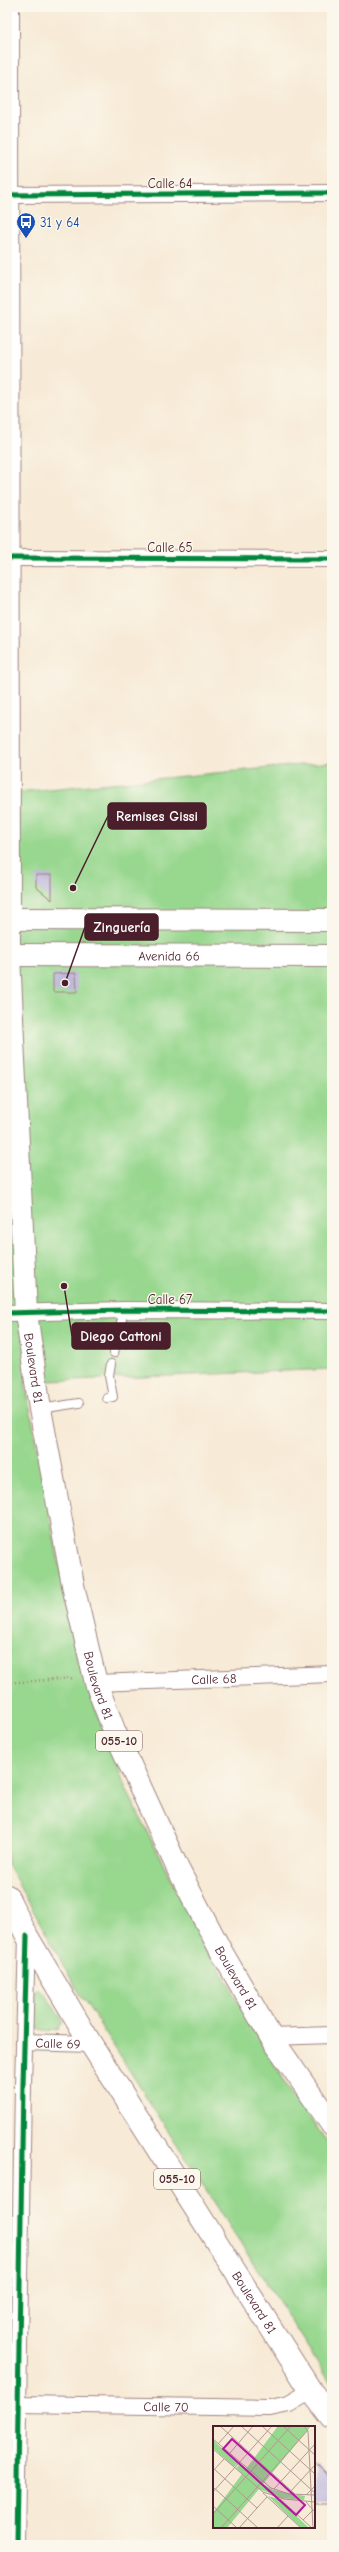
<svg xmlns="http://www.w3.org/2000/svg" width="339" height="2552" viewBox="0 0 339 2552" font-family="'Comic Neue',sans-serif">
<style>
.green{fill:#97d78e;stroke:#707b5c}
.building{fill:#b6add8}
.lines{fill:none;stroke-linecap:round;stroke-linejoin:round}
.lane-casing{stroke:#a08480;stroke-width:10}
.street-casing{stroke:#a08480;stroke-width:18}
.secondary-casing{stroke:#a08480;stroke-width:24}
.highway-casing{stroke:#a08480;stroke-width:24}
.path{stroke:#a08480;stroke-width:2.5;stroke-dasharray:1 3;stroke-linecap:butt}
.lane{stroke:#fff;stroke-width:8}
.street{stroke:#fff;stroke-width:16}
.secondary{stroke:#fff;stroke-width:22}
.highway{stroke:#fff;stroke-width:22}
.cycleway-casing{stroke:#fbf7ec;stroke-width:8}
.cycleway{stroke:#00873e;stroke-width:5}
.labels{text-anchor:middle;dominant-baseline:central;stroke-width:3;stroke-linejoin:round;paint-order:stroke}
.shield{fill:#fbf7ec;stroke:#7f6065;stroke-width:1}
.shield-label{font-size:12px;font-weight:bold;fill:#4a1f2b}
.street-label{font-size:13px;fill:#4a1f2b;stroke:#fbf7ec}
.transit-label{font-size:13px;fill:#164399;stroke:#fbf7ec;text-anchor:start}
.inset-road{fill:none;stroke:#b29992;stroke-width:1}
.view{fill:#b5179e;fill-opacity:0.15;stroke:#b5179e;stroke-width:2}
.inset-edge{fill:none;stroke:#4a1f2b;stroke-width:2}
.leader{fill:none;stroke:#4a1f2b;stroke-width:1.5}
.callout-dot{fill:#4a1f2b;stroke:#fbf7ec;stroke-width:1.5}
.callout{fill:#4a1f2b;stroke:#4a1f2b;stroke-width:1.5}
.callout-label{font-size:14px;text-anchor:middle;font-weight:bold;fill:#fff}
</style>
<rect width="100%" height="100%" fill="#fbf7ec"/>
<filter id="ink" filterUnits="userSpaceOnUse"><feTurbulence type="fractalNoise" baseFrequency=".025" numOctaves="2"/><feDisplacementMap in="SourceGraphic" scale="8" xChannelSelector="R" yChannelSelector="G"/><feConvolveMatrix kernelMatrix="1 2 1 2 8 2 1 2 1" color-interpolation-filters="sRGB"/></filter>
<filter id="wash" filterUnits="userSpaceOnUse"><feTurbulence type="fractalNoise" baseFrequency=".012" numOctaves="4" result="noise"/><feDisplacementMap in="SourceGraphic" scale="16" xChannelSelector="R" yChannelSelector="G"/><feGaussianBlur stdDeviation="0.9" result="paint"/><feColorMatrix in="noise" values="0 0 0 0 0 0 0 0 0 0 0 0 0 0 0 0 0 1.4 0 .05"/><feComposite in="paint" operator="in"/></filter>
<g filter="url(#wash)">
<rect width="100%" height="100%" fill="#f7ead6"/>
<g class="green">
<polygon points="332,762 332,1369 25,1382 77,1659 126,1789 191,1919 293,2096 332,2148 332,2385 75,1986 7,1863 7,793"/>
<path d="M 38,1989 L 44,1992 L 63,2022 L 58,2030 C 29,2034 29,2019 29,1995 Z"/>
</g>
<g id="blocks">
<g class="building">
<polygon points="36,875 52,875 52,900 36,887"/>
<polygon points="76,973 77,992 53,992 53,974"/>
<polygon points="314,2461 332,2481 332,2504 314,2504"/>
</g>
</g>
</g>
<g filter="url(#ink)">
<use href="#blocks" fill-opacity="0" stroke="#a08480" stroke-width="1"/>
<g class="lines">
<g class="lane-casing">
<g id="lane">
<polyline points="114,1353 124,1310"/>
<polyline points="107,1398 113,1397 109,1376 111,1364"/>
<polyline points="40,1409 79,1403"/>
</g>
</g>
<g class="street-casing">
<g id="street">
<polyline points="9,195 332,193"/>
<polyline points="7,558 332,559"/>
<polyline points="7,1313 124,1310 332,1311"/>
<path id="s1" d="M 96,1683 L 332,1674"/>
<polyline points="271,2037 332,2035"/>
<path id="s2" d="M 24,2042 L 91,2044"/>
<path id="s3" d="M 17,2404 L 270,2408 L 289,2404 L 311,2391"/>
<polyline points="16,2545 23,2085 27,1936"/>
</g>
</g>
<g class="secondary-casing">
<g id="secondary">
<polyline points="7,919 332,920"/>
<path id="s4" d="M 7,955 L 332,956"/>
</g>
</g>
<g class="highway-casing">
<g id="highway">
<path id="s5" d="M 8,7 L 9,955 L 26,1313 L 40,1409 L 74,1590 L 96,1683 L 114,1730 L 178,1869 L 221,1951 L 271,2037 L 332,2125"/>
<path id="s6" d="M 7,1896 L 27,1936 L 91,2044 L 311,2391 L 332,2418"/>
</g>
</g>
<polyline class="path" points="7,1683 74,1678"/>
<use href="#lane" class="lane"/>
<use href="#street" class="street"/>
<use href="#secondary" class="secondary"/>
<use href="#highway" class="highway"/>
<g class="cycleway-casing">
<g id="cycleway">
<polyline points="9,195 332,193"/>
<polyline points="7,558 332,559"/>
<polyline points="7,1313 124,1310 332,1311"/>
<polyline points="16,2545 23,2085 27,1936"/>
</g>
</g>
<use href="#cycleway" class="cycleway"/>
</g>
</g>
<defs>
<g id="bus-pin" transform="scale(1)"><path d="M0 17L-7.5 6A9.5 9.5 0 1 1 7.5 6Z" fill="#1a4fb4" stroke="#fbf7ec"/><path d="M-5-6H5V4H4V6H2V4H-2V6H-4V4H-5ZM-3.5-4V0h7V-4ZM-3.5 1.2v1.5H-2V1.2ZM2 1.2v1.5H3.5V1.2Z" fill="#fff"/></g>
</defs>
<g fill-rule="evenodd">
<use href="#bus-pin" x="26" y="222"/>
</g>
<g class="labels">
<g class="shield">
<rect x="96" y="1731" width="46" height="20" rx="3"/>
<rect x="154" y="2169" width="46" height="20" rx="3"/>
</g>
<g class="shield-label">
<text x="119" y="1741">055-10</text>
<text x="177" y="2179">055-10</text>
</g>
<g class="street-label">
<text x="170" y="183">Calle 64</text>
<text x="170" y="547">Calle 65</text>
<text stroke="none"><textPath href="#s4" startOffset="162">Avenida 66</textPath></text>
<text x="170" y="1299">Calle 67</text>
<text stroke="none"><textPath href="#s5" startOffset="1362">Boulevard 81</textPath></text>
<text stroke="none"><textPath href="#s1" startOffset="118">Calle 68</textPath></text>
<text stroke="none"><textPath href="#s5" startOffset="1686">Boulevard 81</textPath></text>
<text stroke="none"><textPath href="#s5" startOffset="2010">Boulevard 81</textPath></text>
<text stroke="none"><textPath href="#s2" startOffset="34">Calle 69</textPath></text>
<text stroke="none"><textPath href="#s6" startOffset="476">Boulevard 81</textPath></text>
<text stroke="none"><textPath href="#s3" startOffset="149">Calle 70</textPath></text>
</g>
<g class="transit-label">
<text x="40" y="222">31 y 64</text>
</g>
</g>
<g transform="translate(213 2426)">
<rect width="102" height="102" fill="#f7ead6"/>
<path d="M 65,0 L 98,0 L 50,58 L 60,64 L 92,70 L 91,74 L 69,72 L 46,63 L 14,102 L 0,102 L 0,87 L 29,48 L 23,42 L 26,39 L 33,43 ZM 0,14 L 25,37 L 21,41 L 0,22 ZM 55,70 L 66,73 L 96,102 L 88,102 Z" fill="#97d78e"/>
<path class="inset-road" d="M 7,0 L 82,68M 28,0 L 102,67M 49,0 L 102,48M 70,0 L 102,29M 91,0 L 95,5 L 100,102M 0,13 L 58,62 L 76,68 L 102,69M 5,18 L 21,0M 0,23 L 50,66 L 71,73 L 102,76M 17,27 L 40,0M 0,42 L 44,82M 0,45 L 11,33M 0,61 L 45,102M 61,63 L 102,18M 0,66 L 59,0M 77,66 L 102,39M 50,67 L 88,102M 93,69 L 102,60M 67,73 L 99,102M 93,76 L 102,86M 0,80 L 24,102M 0,88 L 78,0M 90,94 L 100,84M 8,102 L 95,4M 26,102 L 54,71M 64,102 L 75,90"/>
<path class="view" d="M 19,13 L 92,79 L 83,89 L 10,23 Z"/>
<rect width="102" height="102" class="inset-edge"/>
</g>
<path class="leader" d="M73 888L108 816M65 983L85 927M64 1286L72 1336"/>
<g class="callout-dot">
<circle cx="73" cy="888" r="4"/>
<circle cx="65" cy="983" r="4"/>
<circle cx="64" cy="1286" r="4"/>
</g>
<g class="callout">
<rect x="108" y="803" width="98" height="26" rx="4"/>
<rect x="85" y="914" width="73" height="26" rx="4"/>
<rect x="72" y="1323" width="98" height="26" rx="4"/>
</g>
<g class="callout-label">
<text x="157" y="821">Remises Gissi</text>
<text x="122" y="932">Zinguería</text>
<text x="121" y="1341">Diego Cattoni</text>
</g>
<rect width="339" height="2552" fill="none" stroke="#fbf7ec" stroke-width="24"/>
</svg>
